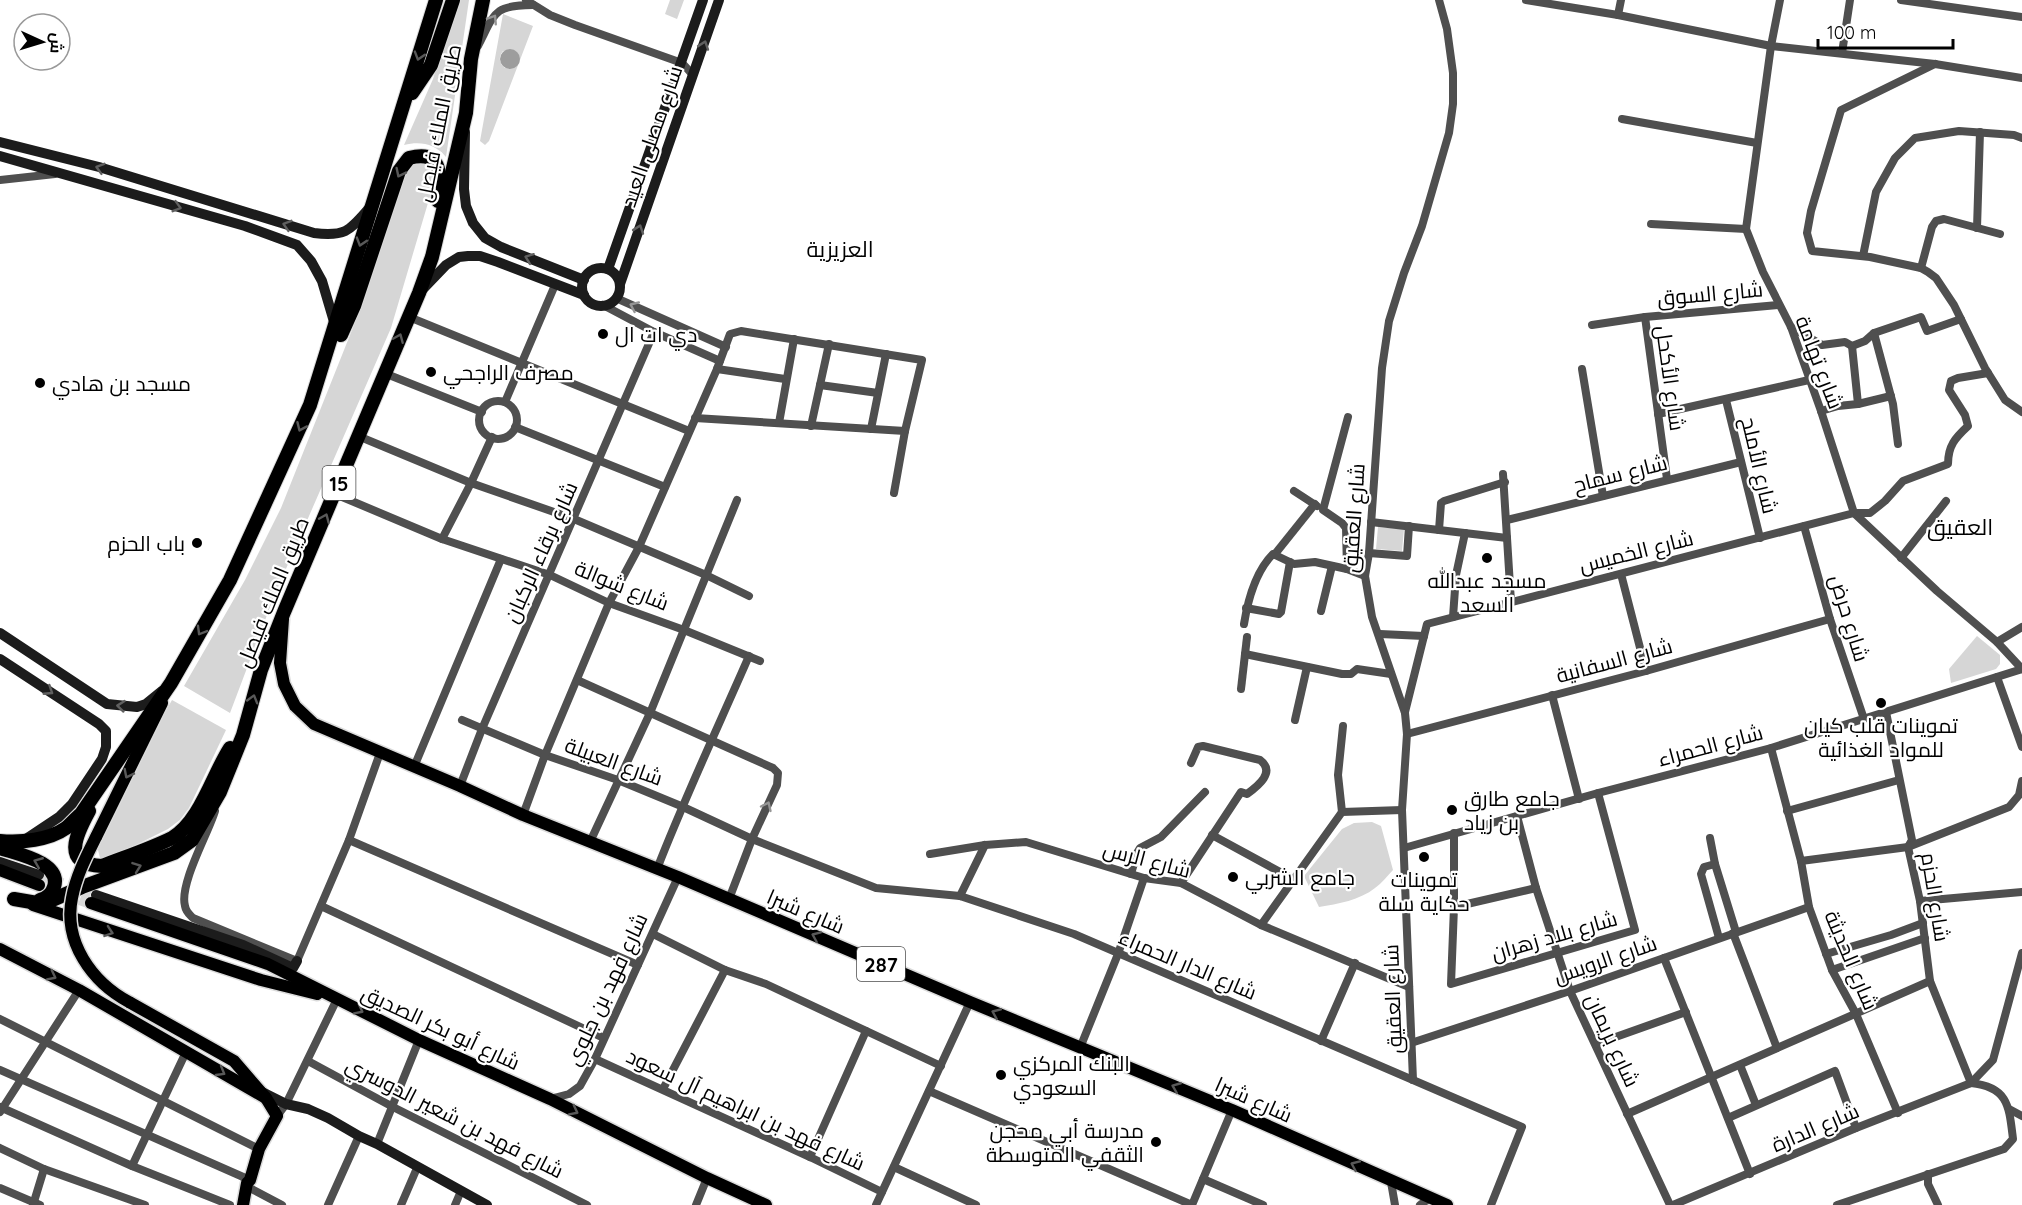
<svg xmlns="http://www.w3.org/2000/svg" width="2022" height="1205" viewBox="0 0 2022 1205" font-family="Quicksand,Cairo,sans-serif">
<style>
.green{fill:#d6d6d6;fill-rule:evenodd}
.water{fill:#9d9d9d}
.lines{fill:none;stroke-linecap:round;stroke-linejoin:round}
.secondary-tunnel{stroke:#d9d9d9;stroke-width:10;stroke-dasharray:10 5;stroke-linecap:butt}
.primary-tunnel{stroke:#d9d9d9;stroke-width:12;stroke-dasharray:12 6;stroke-linecap:butt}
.primary-casing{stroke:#dbdbdb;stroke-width:15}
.highway-casing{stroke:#dbdbdb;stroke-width:16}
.street{stroke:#4f4f4f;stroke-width:8}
.secondary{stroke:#1c1c1c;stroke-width:10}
.primary{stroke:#000;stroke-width:12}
.highway{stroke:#000;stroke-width:14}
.primary-bridge-casing{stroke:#dbdbdb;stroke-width:15;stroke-linecap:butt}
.primary-bridge{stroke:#000;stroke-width:12}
.oneway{stroke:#959595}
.oneway2{stroke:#606060}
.oneway3{stroke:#595959}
.poi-dot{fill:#000;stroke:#fff;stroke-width:2}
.labels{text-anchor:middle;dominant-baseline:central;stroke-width:4.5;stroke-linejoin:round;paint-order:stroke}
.shield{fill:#fff;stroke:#4c4c4c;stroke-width:1.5}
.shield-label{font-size:20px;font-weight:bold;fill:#000}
.street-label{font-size:21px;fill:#000;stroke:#fff}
.poi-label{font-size:21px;fill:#000;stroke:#fff;text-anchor:start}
.neighbourhood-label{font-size:22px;fill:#000;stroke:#fff}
</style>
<rect width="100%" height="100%" fill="#fff"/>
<g class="green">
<path d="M 457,0 L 469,0 L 446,157 C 435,144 421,141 404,145 L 433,79 Z"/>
<polygon points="670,0 684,0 677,19 665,14"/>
<path d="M 503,14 L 533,26 L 489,141 L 485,145 L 480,141 ZM 503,51 L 516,51 L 520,60 L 505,68 C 499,64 498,57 503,51 Z"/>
<polygon points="418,161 427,163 433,173 433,186 391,328 275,594 230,713 184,686 245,580 281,508 352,330 371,277 406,168"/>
<polygon points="1378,527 1404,529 1402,551 1376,549"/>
<polygon points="1977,636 2000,655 2000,664 1996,669 1951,683 1949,669"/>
<polygon points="172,700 226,730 189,808 180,820 168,829 110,858 100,858 97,846 145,748"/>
<path d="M 1372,822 L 1381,826 L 1393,870 C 1387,876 1382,883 1375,888 C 1360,900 1338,904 1319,907 L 1304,876 L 1342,829 L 1354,823 Z"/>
</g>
<circle class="water" cx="510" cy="59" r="10"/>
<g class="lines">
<polyline class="secondary-tunnel" points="39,875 96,895"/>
<polyline class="primary-tunnel" points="63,893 91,903"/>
<g class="primary-casing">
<g id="primary">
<polyline points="283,619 280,663 284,684 295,706 314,724 460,786 523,815 678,877 970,1002 1232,1110 1447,1205"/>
<polyline points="96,837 162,703"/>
<polyline points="0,870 39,885"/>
<polyline points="91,903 268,964 419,1040 550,1099 707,1178 766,1205"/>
<polyline points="33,905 261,980 317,994"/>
<polyline points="0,949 79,990 266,1098"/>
<polyline points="129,1002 234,1061 266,1098 277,1116 259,1149 250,1180 247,1183 243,1205"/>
</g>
</g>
<g class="highway-casing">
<g id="highway">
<polyline points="412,93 431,65 453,0"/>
<path d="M 341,335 L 354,306 L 399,171 L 409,158 C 444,149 440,176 438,201"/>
<path d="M 89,811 C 76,835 61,864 102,866 C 125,857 150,849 172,838 C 200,822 213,774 230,748"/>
<path d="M 0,841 C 21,843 49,840 66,828 C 71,824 76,818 81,814 L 171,683 L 230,580 L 310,405 L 436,0"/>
<path d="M 0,848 C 17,854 62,862 54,887 C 52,894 47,898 40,900"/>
<polyline points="14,899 43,904 82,887 174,853 192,840 220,792 243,735 261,670 284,612 419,293 432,257 466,113 471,59 483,0"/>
</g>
</g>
<g class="street">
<polyline points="526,0 550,15 575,25 682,63 693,75"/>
<polyline points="1526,0 1618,15 1771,46 1935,64 2022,78"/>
<polyline points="1780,0 1771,46 1746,229 1763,272 1791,327 1821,411 1854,513 1937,591 1997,642 2022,669"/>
<polyline points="1901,0 2022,17"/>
<polyline points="1618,15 1621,0"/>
<path d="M 478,46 C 495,13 493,5 533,5"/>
<polyline points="1842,53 1850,0"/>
<polyline points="1935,64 1841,110 1811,211 1807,233 1812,251 1870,257 1921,268 1928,272 1936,278 1954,305 1985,368 2005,400 2022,412"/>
<polyline points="1622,119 1757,143"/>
<polyline points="0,180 55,174"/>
<polyline points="1651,224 1746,229"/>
<polyline points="1977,228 1980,132"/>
<polyline points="1863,256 1876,192 1895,158 1915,138 1959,131 2014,135 2022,138"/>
<polyline points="1921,268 1932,227 1936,221 1944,219 2000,234"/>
<polyline points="616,298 726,347"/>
<polyline points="603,305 654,332 720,361"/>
<polyline points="409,317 689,431"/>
<polyline points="1645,317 1667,479"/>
<polyline points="1592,325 1645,317 1778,305"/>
<polyline points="1791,327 1822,345 1845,342 1852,346 1865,341 1874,333 1921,317 1927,331 1961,319"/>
<polyline points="1874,333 1893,404 1898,444"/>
<polyline points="717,369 785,379"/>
<polyline points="1582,369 1603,496"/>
<polyline points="384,373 482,412"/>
<polyline points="820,385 878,393"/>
<polyline points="1726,400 1760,538"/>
<circle cx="498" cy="420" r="19"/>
<polyline points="505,402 555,285"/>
<polyline points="1858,404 1891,396"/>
<polyline points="1821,411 1838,406 1858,404 1852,346"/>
<polyline points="1658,414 1809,380"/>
<polyline points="695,418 905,431"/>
<polyline points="779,423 794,339"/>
<polyline points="811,426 829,344"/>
<polyline points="515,427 665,487"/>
<polyline points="871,429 886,354"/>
<polyline points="358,436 471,483 574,519 706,575 749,596"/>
<polyline points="1503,474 1511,602"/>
<polyline points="1294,491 1317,506"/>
<polyline points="335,494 442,539 550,575 609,603 684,630 760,661"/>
<polyline points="1507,520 1741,462"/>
<polyline points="1371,522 1507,538"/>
<polyline points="1804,526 1830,619 1864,719"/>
<polyline points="1439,530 1441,503 1444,501 1505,482"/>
<polyline points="442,539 471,483 492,437"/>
<polyline points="1369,553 1407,556 1409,526"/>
<polyline points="1275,554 1315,504"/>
<polyline points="1901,558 1946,501"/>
<polyline points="1347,569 1346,528 1342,523 1323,510 1348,417"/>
<polyline points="1621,574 1646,671"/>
<polyline points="1246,608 1279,614 1281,612 1290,562"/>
<polyline points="1321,611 1332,566"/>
<polyline points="1453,617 1456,575 1465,533"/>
<path d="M 1244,624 C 1248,599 1255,572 1273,554 L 1294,564 L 1315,562 L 1347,569 L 1365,576"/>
<polyline points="1380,634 1424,636"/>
<polyline points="1997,642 2022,627"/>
<polyline points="1245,654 1342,674 1351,674 1357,669 1391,674"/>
<polyline points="1997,677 2022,747"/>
<polyline points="577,680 773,768 778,773 777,785 752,839 729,899"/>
<polyline points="1241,689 1247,637"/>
<polyline points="1552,695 1579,799"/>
<path d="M 1405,712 L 1427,624 L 1854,513 L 1870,513 L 1885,501 L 1903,481 L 1948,464 C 1948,446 1955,438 1968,426 L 1965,415 L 1949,390 L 1951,381 L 1958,378 L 1988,373"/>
<polyline points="1886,712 1912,840 1908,847 1920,901 1930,981 1971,1083"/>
<polyline points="462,720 545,755 618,780 681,806 752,839 876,888 960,896 1074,934 1522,1127 1491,1205"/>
<polyline points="1295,720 1307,667"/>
<polyline points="1407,734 1646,671 1830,619"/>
<polyline points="1771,748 1801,861 1809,907 1832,970 1856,1014 1898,1113"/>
<polyline points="414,767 501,559"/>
<polyline points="460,786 482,729 654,332"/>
<path d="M 215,811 C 208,834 179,884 185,906 C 186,912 189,914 193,918 L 297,961 L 349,840 L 380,753"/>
<polyline points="1787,811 1899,780"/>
<polyline points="1342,812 1338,775 1343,726"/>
<polyline points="523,815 545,755 609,603 639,547 717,369 730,334 741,331 922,360 905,431 894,493"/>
<polyline points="1517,816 1536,888 1570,991 1670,1205"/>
<polyline points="1454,833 1454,907 1451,984 1635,930 1598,793"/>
<polyline points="1212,835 1293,879"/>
<polyline points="1710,838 1715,864 1736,932"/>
<polyline points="349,840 638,965"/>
<polyline points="590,842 650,713 737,500"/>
<polyline points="1404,848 1598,793 1771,748 2022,669"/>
<polyline points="930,854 985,845 1026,842 1144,878 1181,883 1261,925 1409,987"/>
<polyline points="1801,861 1908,847 2009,807 2019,795 2022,781"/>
<polyline points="1715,864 1704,867 1701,874 1719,938"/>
<path d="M 657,869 C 685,797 718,727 749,656"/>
<polyline points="1131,874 1137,853 1140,848 1161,837 1205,792"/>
<path d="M 1181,883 L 1241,792 L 1247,794 C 1258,786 1276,772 1260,760 L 1203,746 L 1198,747 L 1191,763"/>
<polyline points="960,896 985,845"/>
<polyline points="1920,901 2022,892"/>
<polyline points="321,906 604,1038"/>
<polyline points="1454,907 1536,888"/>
<polyline points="1261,925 1342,812 1402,810"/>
<polyline points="1733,933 1777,1048"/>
<polyline points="653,934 725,970 766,984 941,1066"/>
<polyline points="1826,954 1891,935 1923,923"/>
<polyline points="1664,958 1750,1174"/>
<polyline points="1832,970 1925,938"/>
<polyline points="0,1019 259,1149"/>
<polyline points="1321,1041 1355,963"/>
<polyline points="1411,1043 1570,991 1809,907"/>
<polyline points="1596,1044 1686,1012"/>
<polyline points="1080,1048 1118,954 1144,878"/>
<polyline points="595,1059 810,1157 882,1192"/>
<polyline points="308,1061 393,1107 587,1205"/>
<polyline points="1740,1065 1756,1105"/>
<polyline points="0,1070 250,1180"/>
<polyline points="1413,1080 1402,810 1407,734 1405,713 1372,617 1365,576 1369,553 1382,368 1389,321 1404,273 1422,226 1449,133 1453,104 1453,73 1447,29 1439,0"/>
<polyline points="663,1089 725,970"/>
<polyline points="929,1091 1192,1205 1232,1110"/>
<polyline points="550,1099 569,1094 580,1086 595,1059 678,877"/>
<polyline points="0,1107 132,1166 230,1205"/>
<polyline points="2009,1109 2022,1116"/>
<polyline points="0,1112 79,990"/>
<polyline points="1627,1114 1930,981"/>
<polyline points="277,1116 286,1104 337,999"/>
<polyline points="1728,1118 1835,1071 1856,1128"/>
<polyline points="377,1144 419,1040"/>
<polyline points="0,1148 44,1169 145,1205"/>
<polyline points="810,1157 866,1031"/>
<polyline points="132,1166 186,1052"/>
<polyline points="894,1167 976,1205"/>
<polyline points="1928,1174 1928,1184 1938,1205"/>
<polyline points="1203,1179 1263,1205"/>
<polyline points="1391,1182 1395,1205"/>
<polyline points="246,1186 282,1205"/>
<polyline points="0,1188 40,1205"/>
<polyline points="33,1205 44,1169"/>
<polyline points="328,1205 359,1136"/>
<polyline points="401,1205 417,1168"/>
<polyline points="455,1205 461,1191"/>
<polyline points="696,1205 707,1178"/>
<polyline points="876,1205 970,1002"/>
<polyline points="1420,1205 1430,1198"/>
<polyline points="1673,1205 1856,1128 1971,1083 1993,1060 2022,953"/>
<path d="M 1837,1205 L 2004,1149 L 2013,1139 C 2009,1107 2009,1087 1971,1083"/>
</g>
<g class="secondary">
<polyline points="465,132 464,189 466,206 473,223 485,238 501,247 584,280"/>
<path d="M 0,142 L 99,167 L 314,233 C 347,237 350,230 371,206"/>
<polyline points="0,156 245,226 297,245 311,261 322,281 335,325"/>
<circle cx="601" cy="287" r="19"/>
<polyline points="608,269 703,0"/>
<polyline points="620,284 719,0"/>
<polyline points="422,290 446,265 459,257 468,256 480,256 498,262 584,295"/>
<polyline points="0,633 107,704 137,707 146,704 162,691"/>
<polyline points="0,659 99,724 106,731 106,747 102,759 72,804 59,817 26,839"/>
<polyline points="0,862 39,875"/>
<polyline points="96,895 243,945 293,968 297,961"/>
<polyline points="260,1091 286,1104 308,1109 328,1118 359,1136 377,1144 487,1205"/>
</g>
<use href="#primary" class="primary"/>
<use href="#highway" class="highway"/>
<g class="primary-bridge-casing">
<path id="primary-bridge" d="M 96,837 C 86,857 76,876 72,898 C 63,942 92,982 129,1002"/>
</g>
<use href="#primary-bridge" class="primary-bridge"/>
</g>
<defs><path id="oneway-chevron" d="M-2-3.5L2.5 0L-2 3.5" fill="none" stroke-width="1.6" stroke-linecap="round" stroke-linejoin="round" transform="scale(1.5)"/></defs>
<g class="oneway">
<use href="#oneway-chevron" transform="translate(493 19) rotate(-57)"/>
<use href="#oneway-chevron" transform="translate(634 306) rotate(-156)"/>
<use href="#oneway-chevron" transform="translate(767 806) rotate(-65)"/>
</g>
<g class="oneway2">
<use href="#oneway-chevron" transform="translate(704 45) rotate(-71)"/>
<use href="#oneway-chevron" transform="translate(100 168) rotate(-164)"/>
<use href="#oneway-chevron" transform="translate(177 207) rotate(16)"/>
<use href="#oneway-chevron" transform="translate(287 225) rotate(-163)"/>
<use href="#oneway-chevron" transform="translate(639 229) rotate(-71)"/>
<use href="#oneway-chevron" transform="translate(529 258) rotate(-159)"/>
<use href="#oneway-chevron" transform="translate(49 691) rotate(33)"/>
<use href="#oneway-chevron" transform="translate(121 706) rotate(-174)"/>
</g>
<g class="oneway3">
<use href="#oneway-chevron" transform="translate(419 56) rotate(107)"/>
<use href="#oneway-chevron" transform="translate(400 173) rotate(116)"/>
<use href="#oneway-chevron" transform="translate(361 242) rotate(107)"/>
<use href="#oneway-chevron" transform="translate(399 338) rotate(-67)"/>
<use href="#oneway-chevron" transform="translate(301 427) rotate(114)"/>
<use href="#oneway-chevron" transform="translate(325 518) rotate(-67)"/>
<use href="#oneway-chevron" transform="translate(201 631) rotate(120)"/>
<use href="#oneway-chevron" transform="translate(253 699) rotate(-74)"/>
<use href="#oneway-chevron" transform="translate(128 774) rotate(117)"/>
<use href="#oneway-chevron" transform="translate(38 862) rotate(-158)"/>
<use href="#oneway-chevron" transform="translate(137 867) rotate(-20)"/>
<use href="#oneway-chevron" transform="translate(109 932) rotate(19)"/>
<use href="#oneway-chevron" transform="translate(816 936) rotate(-157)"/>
<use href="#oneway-chevron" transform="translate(52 976) rotate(27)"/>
<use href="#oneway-chevron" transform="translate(359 1010) rotate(27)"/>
<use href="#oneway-chevron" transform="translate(996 1013) rotate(-157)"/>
<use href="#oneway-chevron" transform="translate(221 1072) rotate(30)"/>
<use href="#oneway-chevron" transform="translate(1176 1087) rotate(-158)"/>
<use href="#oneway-chevron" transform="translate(574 1111) rotate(27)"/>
<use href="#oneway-chevron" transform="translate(1355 1165) rotate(-156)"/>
</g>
<g class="poi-dot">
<circle cx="603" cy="334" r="6"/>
<circle cx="431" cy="372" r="6"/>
<circle cx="40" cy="383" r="6"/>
<circle cx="197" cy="543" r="6"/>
<circle cx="1487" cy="558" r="6"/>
<circle cx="1881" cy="703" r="6"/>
<circle cx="1452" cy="810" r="6"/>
<circle cx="1424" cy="857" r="6"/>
<circle cx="1233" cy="877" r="6"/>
<circle cx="1001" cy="1075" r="6"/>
<circle cx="1156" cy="1142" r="6"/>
</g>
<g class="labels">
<g class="shield">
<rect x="322.5" y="466" width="33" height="34" rx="4.5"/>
<rect x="857" y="947" width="48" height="34" rx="4.5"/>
</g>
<g class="shield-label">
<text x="339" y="483">15</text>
<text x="881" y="964">287</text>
</g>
<g class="street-label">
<text transform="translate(438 123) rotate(-79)">طريق الملك فيصل</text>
<text transform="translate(651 136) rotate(-71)">شارع مصلى العيد</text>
<text transform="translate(1710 293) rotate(-5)">شارع السوق</text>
<text transform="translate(1820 362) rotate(69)">شارع تهامة</text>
<text transform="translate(1671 378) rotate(82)">شارع الأكحل</text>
<text transform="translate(1760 465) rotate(77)">شارع الأملح</text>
<text transform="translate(1620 473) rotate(-14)">شارع سماح</text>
<text transform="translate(1353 518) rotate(-86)">شارع العقيق</text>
<text transform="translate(1636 551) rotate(-14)">شارع الخميس</text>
<text transform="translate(540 552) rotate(-66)">شارع برقاء الركبان</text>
<text transform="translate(622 585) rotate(22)">شارع شوالة</text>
<text transform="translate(272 592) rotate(-68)">طريق الملك فيصل</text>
<text transform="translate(1850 618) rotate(73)">شارع حرض</text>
<text transform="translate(1614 660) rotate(-15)">شارع السفانية</text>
<text transform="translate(1710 745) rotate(-15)">شارع الحمراء</text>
<text transform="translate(614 761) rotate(20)">شارع العبيلة</text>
<text transform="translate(1147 859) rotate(15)">شارع الرس</text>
<text transform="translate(1936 897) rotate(81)">شارع الحزم</text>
<text transform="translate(806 911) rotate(23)">شارع شبرا</text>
<text transform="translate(1554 935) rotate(-16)">شارع بلاد زهران</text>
<text transform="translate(1605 959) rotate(-19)">شارع الرويس</text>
<text transform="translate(1852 960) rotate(67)">شارع الحديثة</text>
<text transform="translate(1188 964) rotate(23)">شارع الدار الحمراء</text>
<text transform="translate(606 989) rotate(-65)">شارع فهد بن جلوي</text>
<text transform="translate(1392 999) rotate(-92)">شارع العقيق</text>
<text transform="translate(441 1027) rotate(25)">شارع أبو بكر الصديق</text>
<text transform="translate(1613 1040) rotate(65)">شارع بريمان</text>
<text transform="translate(1254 1099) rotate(24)">شارع شبرا</text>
<text transform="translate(746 1109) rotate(25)">شارع فهد بن ابراهيم آل سعود</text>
<text transform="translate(455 1117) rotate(27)">شارع فهد بن شعير الدوسري</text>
<text transform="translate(1815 1127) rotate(-23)">شارع الدارة</text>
</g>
<g class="poi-label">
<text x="615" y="334">دي ات ال</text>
<text x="443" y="372">مصرف الراجحي</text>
<text x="52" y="383">مسجد بن هادي</text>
<text x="185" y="543" text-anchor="end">باب الحزم</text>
<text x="1487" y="580" text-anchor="middle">مسجد عبدالله<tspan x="1487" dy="24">السعد</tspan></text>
<text x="1881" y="725" text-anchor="middle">تموينات قلب كيان<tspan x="1881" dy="24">للمواد الغذائية</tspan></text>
<text x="1464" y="798">جامع طارق<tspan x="1464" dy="24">بن زياد</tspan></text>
<text x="1245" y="877">جامع الشربي</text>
<text x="1424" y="879" text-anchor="middle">تموينات<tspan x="1424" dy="24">حكاية سلة</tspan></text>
<text x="1013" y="1063">البنك المركزي<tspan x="1013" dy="24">السعودي</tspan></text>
<text x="1144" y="1130" text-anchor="end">مدرسة أبي محجن<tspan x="1144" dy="24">الثقفي المتوسطة</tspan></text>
</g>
<g class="neighbourhood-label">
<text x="840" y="249">العزيزية</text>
<text x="1960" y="527">العقيق</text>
</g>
</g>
<g transform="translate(42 42) rotate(94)"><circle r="28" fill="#ffffff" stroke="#999999" stroke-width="1.5"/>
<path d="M0-4.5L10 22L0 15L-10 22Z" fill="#000000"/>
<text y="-9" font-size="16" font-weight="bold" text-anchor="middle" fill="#000000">ش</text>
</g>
<path d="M1818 39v9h135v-9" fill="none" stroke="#000000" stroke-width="3"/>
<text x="1827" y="39" font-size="18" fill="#000000" stroke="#ffffff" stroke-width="4.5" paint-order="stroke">100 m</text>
</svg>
